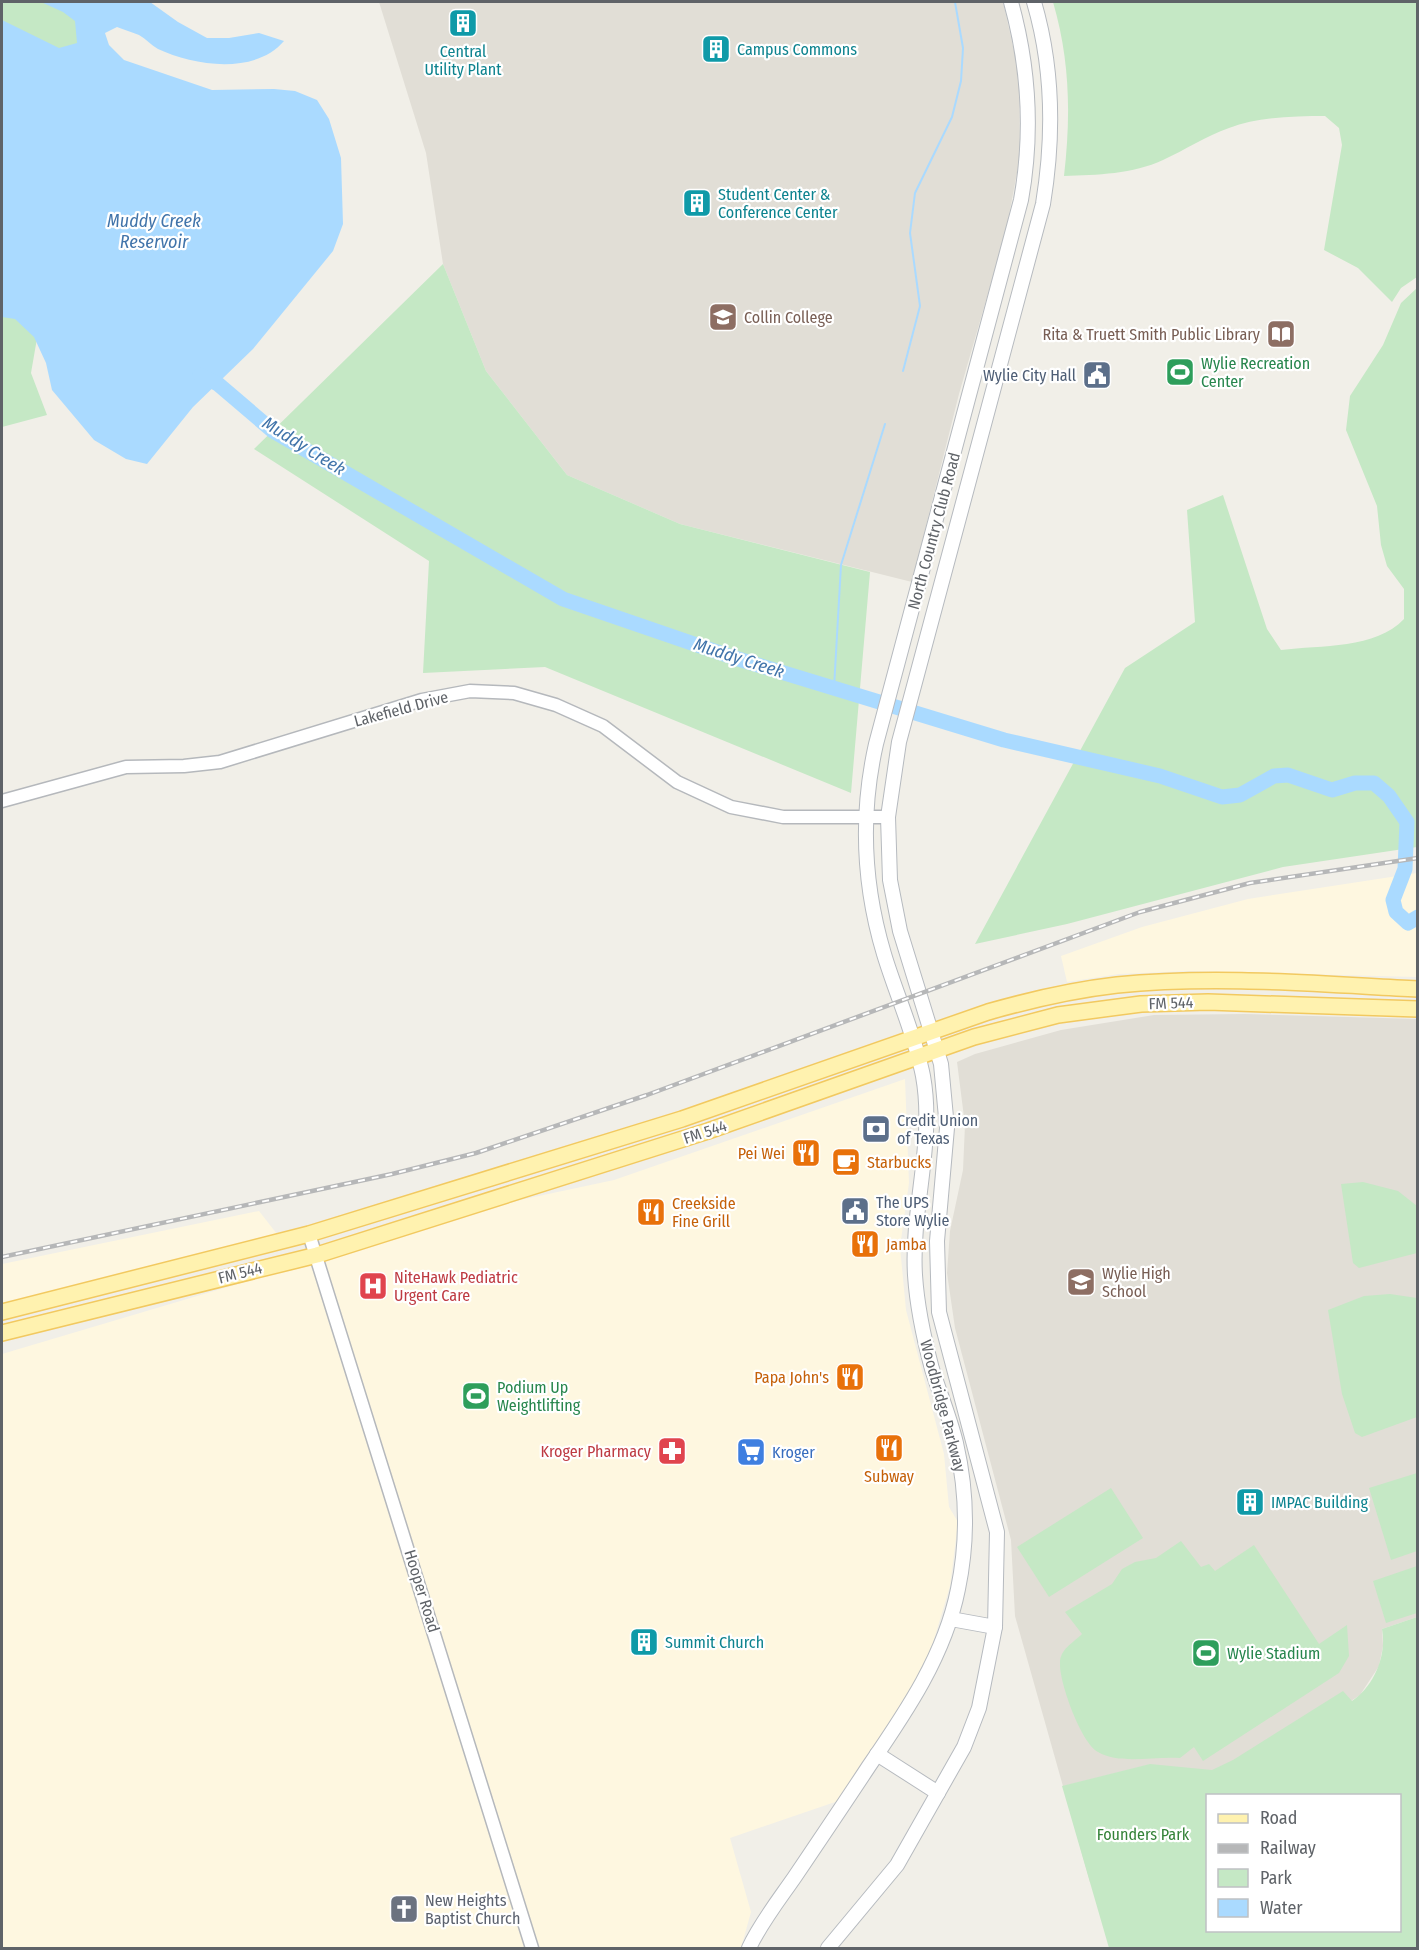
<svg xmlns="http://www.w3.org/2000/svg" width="1419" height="1950" viewBox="0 0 1419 1950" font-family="'Fira Sans Condensed',sans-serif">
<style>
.commercial{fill:#fef7e0}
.education{fill:#e1ded6}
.green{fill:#c5e8c5;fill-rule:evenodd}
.water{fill:#aadaff}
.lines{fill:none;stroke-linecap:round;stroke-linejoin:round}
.stream{stroke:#aadaff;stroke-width:2}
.river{stroke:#aadaff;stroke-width:15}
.tertiary-casing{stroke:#b5b8bc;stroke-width:15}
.secondary-casing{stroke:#b6babf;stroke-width:16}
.primary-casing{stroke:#f2c960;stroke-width:18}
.tertiary{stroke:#fff;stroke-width:12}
.secondary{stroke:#fff;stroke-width:14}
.primary{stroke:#fff2af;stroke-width:15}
.rail-casing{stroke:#b6b7b8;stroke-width:4.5}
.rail{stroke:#fff;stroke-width:2;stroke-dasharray:7;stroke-linecap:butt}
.labels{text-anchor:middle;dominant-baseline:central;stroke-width:4.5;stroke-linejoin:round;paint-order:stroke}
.culture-label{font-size:16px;fill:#0d838f;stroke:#fff;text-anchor:start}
.education-label{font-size:16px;fill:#785e54;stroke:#fff;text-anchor:start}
.leisure-label{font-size:16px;fill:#27864d;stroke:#fff;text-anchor:start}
.service-label{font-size:16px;fill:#4e5e75;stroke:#fff;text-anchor:start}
.street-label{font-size:16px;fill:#5f6368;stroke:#fff}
.food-label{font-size:16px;fill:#c56008;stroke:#fff;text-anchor:start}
.health-label{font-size:16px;fill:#be3a42;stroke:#fff;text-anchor:start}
.shop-label{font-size:16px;fill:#366cbe;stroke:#fff;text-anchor:start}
.park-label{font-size:16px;fill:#348238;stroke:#fff}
.worship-label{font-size:16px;fill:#5b616d;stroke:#fff;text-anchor:start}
.water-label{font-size:18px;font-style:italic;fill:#4174aa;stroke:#fff}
</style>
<rect width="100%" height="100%" fill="#f1efe8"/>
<g class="commercial">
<polygon points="1417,873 1417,977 1188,971 1119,974 1067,982 1061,956 1142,927 1248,899"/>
<polygon points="905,1079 909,1183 900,1247 906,1310 944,1454 949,1507 958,1522 950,1586 926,1666 838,1801 730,1838 751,1912 741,1948 2,1948 2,1354 520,1200 614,1180"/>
<polygon points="259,1211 277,1234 2,1306 2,1264"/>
</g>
<g class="education">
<polygon points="379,2 1003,2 1019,73 1020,157 1006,231 959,394 912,582 680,524 567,475 486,371 443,264 426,153"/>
<polygon points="1245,1014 1417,1019 1417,1617 1382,1629 1383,1646 1379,1666 1360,1695 1208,1796 1090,1882 1015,1616 1011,1540 955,1328 947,1273 950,1231 963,1170 965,1125 957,1062 975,1054 1061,1030 1154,1015"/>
</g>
<g class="green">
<polygon points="2,2 83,2 92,21 31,373 47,415 2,427"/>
<path d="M 1053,2 L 1417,2 L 1417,277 L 1401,288 L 1392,302 L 1358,268 L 1324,250 L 1342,145 L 1339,128 L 1325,116 C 1294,116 1258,117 1229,128 C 1206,136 1185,150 1163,160 C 1133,174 1097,175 1064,176 C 1071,115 1070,60 1053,2 Z"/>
<polygon points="443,264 486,371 567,475 680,524 870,572 851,793 545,667 423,673 429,561 254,449"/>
<path d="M 1417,288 L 1417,847 L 1283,867 L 1067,924 L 975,944 L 1125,668 L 1195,622 L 1187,510 L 1223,495 L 1267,629 L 1281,650 C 1321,645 1376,649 1404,619 L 1404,589 L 1387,566 L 1381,545 L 1377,506 L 1346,430 L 1350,396 L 1383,345 L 1401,303 Z"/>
<polygon points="1363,1182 1398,1191 1417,1206 1417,1253 1359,1268 1353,1263 1341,1184"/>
<polygon points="1390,1294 1417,1298 1417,1417 1362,1437 1355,1433 1342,1394 1328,1310 1364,1296"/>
<polygon points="1417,1473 1417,1551 1391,1560 1369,1488"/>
<polygon points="1111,1488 1143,1538 1049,1597 1017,1547"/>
<path d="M 1181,1541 L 1201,1567 L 1209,1564 L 1215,1571 L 1254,1545 L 1319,1644 L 1347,1625 L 1349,1656 L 1339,1673 L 1203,1761 L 1194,1747 L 1180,1758 C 1154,1756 1120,1765 1098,1752 C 1081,1743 1059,1682 1060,1663 C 1060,1649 1073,1643 1082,1634 L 1065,1612 L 1112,1584 L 1122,1569 L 1135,1562 L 1156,1558 Z"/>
<polygon points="1417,1566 1417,1613 1386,1623 1373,1581"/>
<path d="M 1417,1617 L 1417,1948 L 1109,1948 L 1062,1786 L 1150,1764 L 1212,1770 L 1233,1760 L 1343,1691 L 1352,1701 C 1374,1686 1387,1656 1382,1629 ZM 1208,1796 L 1400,1796 L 1400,1930 L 1208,1930 Z"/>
</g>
<path class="water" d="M 41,2 L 150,2 L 178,22 L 207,38 L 229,38 L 259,33 L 284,41 C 255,75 194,66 158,49 C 151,45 146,39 139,35 C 132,32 124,30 117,27 L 105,33 L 109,45 L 124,60 L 212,90 L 274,89 L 295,91 L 317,100 L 329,119 L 341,158 L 343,224 L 333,251 L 253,349 L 193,407 L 147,464 L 126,459 L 94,440 L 52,390 L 46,363 L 34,337 L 15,319 L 2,317 L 2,20 L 59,48 L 77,43 L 75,21 L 63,12 Z"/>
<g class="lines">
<g class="stream">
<polyline points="903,371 920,306 910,233 915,193 952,117 961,81 963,48 955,2"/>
<polyline points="834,688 841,565 885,424"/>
</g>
<polyline class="river" points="200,375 218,384 273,431 563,599 735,658 1004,740 1160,776 1222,797 1240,795 1274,776 1288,775 1332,790 1355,783 1374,783 1389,796 1407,822 1405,869 1393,900 1396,912 1408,923 1418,917"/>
<g class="tertiary-casing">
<g id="tertiary">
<polyline points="2,801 126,767 184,766 220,762 422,700 470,691 514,693 556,705 603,726 677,782 731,807 783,817 888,817"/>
<polyline points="309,1234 532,1948"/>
</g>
</g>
<g class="secondary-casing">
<g id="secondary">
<polyline points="951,1619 995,1627"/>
<polyline points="877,1754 938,1793"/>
<path d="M 749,1948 C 760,1924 778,1901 794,1878 C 819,1841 844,1804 869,1766 C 906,1712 945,1655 958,1589 C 968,1541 967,1491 956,1443 C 950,1418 940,1394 932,1369 C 924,1339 917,1306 915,1275 C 911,1208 935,1142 923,1076 C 915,1035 896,994 884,954 C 863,884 860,815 876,744 L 1021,200 C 1033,133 1029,67 1011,2"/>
<path d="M 828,1948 L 897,1865 L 964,1747 L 979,1708 L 995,1627 L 997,1532 L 939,1312 L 937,1241 L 947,1128 L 941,1064 L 900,931 L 890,880 L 888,817 L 899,742 L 1043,204 C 1054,137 1053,67 1034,2"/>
</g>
</g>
<g class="primary-casing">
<g id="primary">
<path d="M 2,1312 L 309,1234 L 682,1119 L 988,1012 C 1030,1000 1073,990 1117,985 C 1216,975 1318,984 1418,989"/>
<polyline points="2,1333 317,1255 708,1131 974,1037 1058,1015 1141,1004 1208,1002 1418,1009"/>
</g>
</g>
<use href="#tertiary" class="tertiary"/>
<use href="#secondary" class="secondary"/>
<use href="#primary" class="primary"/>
<g class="rail-casing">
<polyline id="rail" points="2,1257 392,1174 476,1153 647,1095 1140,912 1250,883 1418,858"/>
</g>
<use href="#rail" class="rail"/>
</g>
<defs>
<g id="building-square" transform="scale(1.5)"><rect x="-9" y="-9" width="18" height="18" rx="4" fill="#0f9aa8" stroke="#fff"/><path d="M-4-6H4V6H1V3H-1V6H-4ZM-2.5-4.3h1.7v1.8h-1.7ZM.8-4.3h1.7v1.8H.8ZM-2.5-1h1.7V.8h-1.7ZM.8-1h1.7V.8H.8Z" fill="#fff"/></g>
<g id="university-square" transform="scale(1.5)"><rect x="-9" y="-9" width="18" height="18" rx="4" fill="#8d6e63" stroke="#fff"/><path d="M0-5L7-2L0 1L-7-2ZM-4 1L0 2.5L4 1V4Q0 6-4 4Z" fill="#fff"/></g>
<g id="library-square" transform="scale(1.5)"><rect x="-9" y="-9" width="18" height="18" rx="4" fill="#8d6e63" stroke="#fff"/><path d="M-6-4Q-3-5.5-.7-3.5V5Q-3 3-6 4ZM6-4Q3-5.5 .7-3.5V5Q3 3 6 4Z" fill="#fff"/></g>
<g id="stadium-square" transform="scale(1.5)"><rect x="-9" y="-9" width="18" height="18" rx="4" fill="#2e9e5b" stroke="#fff"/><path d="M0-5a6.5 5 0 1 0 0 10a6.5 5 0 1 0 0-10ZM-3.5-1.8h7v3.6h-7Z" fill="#fff"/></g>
<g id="civic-square" transform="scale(1.5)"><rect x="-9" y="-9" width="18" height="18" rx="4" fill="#5c6f8a" stroke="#fff"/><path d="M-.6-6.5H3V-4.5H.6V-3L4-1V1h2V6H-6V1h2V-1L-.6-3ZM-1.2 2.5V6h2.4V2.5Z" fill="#fff"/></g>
<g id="bank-square" transform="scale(1.5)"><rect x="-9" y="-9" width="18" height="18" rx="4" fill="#5c6f8a" stroke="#fff"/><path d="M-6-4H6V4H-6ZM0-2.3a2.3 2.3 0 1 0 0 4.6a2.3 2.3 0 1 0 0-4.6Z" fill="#fff"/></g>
<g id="restaurant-square" transform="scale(1.5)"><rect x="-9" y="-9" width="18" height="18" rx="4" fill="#e8710a" stroke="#fff"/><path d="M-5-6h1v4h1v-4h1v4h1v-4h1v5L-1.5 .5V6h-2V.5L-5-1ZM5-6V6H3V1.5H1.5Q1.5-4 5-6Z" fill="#fff"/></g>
<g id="cafe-square" transform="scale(1.5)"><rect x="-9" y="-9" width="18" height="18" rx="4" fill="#e8710a" stroke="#fff"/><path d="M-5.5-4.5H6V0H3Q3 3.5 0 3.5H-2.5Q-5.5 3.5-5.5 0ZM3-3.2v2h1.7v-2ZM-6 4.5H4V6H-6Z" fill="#fff"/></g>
<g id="school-square" transform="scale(1.5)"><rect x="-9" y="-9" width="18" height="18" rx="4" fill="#8d6e63" stroke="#fff"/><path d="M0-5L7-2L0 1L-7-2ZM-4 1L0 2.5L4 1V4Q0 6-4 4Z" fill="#fff"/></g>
<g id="hospital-square" transform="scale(1.5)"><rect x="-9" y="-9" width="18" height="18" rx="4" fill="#e0444e" stroke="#fff"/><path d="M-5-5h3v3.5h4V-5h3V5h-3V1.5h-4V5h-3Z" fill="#fff"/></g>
<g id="pharmacy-square" transform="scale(1.5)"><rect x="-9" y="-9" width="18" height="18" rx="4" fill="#e0444e" stroke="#fff"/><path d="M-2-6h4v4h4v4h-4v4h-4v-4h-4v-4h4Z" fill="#fff"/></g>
<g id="supermarket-square" transform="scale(1.5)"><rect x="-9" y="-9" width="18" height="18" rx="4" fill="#3f7fe0" stroke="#fff"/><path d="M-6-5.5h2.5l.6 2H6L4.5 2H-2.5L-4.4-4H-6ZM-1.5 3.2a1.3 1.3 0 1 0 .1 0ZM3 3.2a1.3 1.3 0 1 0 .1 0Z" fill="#fff"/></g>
<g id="church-square" transform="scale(1.5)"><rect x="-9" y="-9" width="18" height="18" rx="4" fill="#6b7280" stroke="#fff"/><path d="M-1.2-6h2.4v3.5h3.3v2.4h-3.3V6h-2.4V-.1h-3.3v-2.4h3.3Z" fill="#fff"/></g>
</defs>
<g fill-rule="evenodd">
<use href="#building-square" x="463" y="23"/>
<use href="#building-square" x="716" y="49"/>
<use href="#building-square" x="697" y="203"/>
<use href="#university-square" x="723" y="317"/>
<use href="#library-square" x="1281" y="334"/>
<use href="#stadium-square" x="1180" y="372"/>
<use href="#civic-square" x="1097" y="375"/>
<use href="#bank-square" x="876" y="1129"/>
<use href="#restaurant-square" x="806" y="1153"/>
<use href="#cafe-square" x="846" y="1162"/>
<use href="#civic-square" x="855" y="1211"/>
<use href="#restaurant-square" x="651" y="1212"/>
<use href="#restaurant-square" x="865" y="1244"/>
<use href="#school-square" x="1081" y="1282"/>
<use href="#hospital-square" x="373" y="1286"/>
<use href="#restaurant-square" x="850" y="1377"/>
<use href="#stadium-square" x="476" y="1396"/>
<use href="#restaurant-square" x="889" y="1448"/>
<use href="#pharmacy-square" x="672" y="1451"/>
<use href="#supermarket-square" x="751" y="1452"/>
<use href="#building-square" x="1250" y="1502"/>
<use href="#building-square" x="644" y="1642"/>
<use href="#stadium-square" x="1206" y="1653"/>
<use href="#church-square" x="404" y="1909"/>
</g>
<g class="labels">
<g class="culture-label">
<text x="737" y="49">Campus Commons</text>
<text x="463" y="51" text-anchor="middle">Central<tspan x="463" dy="18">Utility Plant</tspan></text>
<text x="718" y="194">Student Center &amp;<tspan x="718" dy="18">Conference Center</tspan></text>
<text x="1271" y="1502">IMPAC Building</text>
<text x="665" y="1642">Summit Church</text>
</g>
<g class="education-label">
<text x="744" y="317">Collin College</text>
<text x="1260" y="334" text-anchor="end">Rita &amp; Truett Smith Public Library</text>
<text x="1102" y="1273">Wylie High<tspan x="1102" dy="18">School</tspan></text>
</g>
<g class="leisure-label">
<text x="1201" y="363">Wylie Recreation<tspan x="1201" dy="18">Center</tspan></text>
<text x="497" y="1387">Podium Up<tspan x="497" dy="18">Weightlifting</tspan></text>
<text x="1227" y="1653">Wylie Stadium</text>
</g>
<g class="service-label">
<text x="1076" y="375" text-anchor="end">Wylie City Hall</text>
<text x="897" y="1120">Credit Union<tspan x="897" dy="18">of Texas</tspan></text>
<text x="876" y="1202">The UPS<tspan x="876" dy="18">Store Wylie</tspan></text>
</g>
<g class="street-label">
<text transform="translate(934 531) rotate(-75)">North Country Club Road</text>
<text transform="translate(401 709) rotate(-15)">Lakefield Drive</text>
<text transform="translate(1171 1003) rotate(-2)">FM 544</text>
<text transform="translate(705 1132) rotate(-18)">FM 544</text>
<text transform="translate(240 1273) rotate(-14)">FM 544</text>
<text transform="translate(943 1406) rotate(75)">Woodbridge Parkway</text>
<text transform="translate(422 1591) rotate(73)">Hooper Road</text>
</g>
<g class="food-label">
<text x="785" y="1153" text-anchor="end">Pei Wei</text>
<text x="867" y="1162">Starbucks</text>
<text x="672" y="1203">Creekside<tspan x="672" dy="18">Fine Grill</tspan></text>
<text x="886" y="1244">Jamba</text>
<text x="829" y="1377" text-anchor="end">Papa John's</text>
<text x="889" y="1476" text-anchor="middle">Subway</text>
</g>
<g class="health-label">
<text x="394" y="1277">NiteHawk Pediatric<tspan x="394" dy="18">Urgent Care</tspan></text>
<text x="651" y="1451" text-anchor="end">Kroger Pharmacy</text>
</g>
<g class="shop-label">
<text x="772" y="1452">Kroger</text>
</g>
<g class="park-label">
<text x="1143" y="1834">Founders Park</text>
</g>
<g class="worship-label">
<text x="425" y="1900">New Heights<tspan x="425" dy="18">Baptist Church</tspan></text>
</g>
<g class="water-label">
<text x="154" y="221">Muddy Creek<tspan x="154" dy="21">Reservoir</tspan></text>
<text transform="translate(304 446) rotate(32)">Muddy Creek</text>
<text transform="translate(739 658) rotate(18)">Muddy Creek</text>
</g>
</g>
<rect width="1419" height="1950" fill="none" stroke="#5f6368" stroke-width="6"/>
<rect x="1206" y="1794" width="195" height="138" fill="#ffffff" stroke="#bfc1c3" stroke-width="1.5"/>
<rect x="1218" y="1814" width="30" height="9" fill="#fff2af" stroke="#bfc1c3" stroke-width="1.5"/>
<text x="1260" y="1824" font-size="18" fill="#5f6368">Road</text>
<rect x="1218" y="1844" width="30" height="9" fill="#b6b7b8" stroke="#bfc1c3" stroke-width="1.5"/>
<text x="1260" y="1854" font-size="18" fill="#5f6368">Railway</text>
<rect x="1218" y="1869" width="30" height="18" fill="#c5e8c5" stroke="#bfc1c3" stroke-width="1.5"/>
<text x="1260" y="1884" font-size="18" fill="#5f6368">Park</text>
<rect x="1218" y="1899" width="30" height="18" fill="#aadaff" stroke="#bfc1c3" stroke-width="1.5"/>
<text x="1260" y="1914" font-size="18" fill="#5f6368">Water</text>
</svg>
